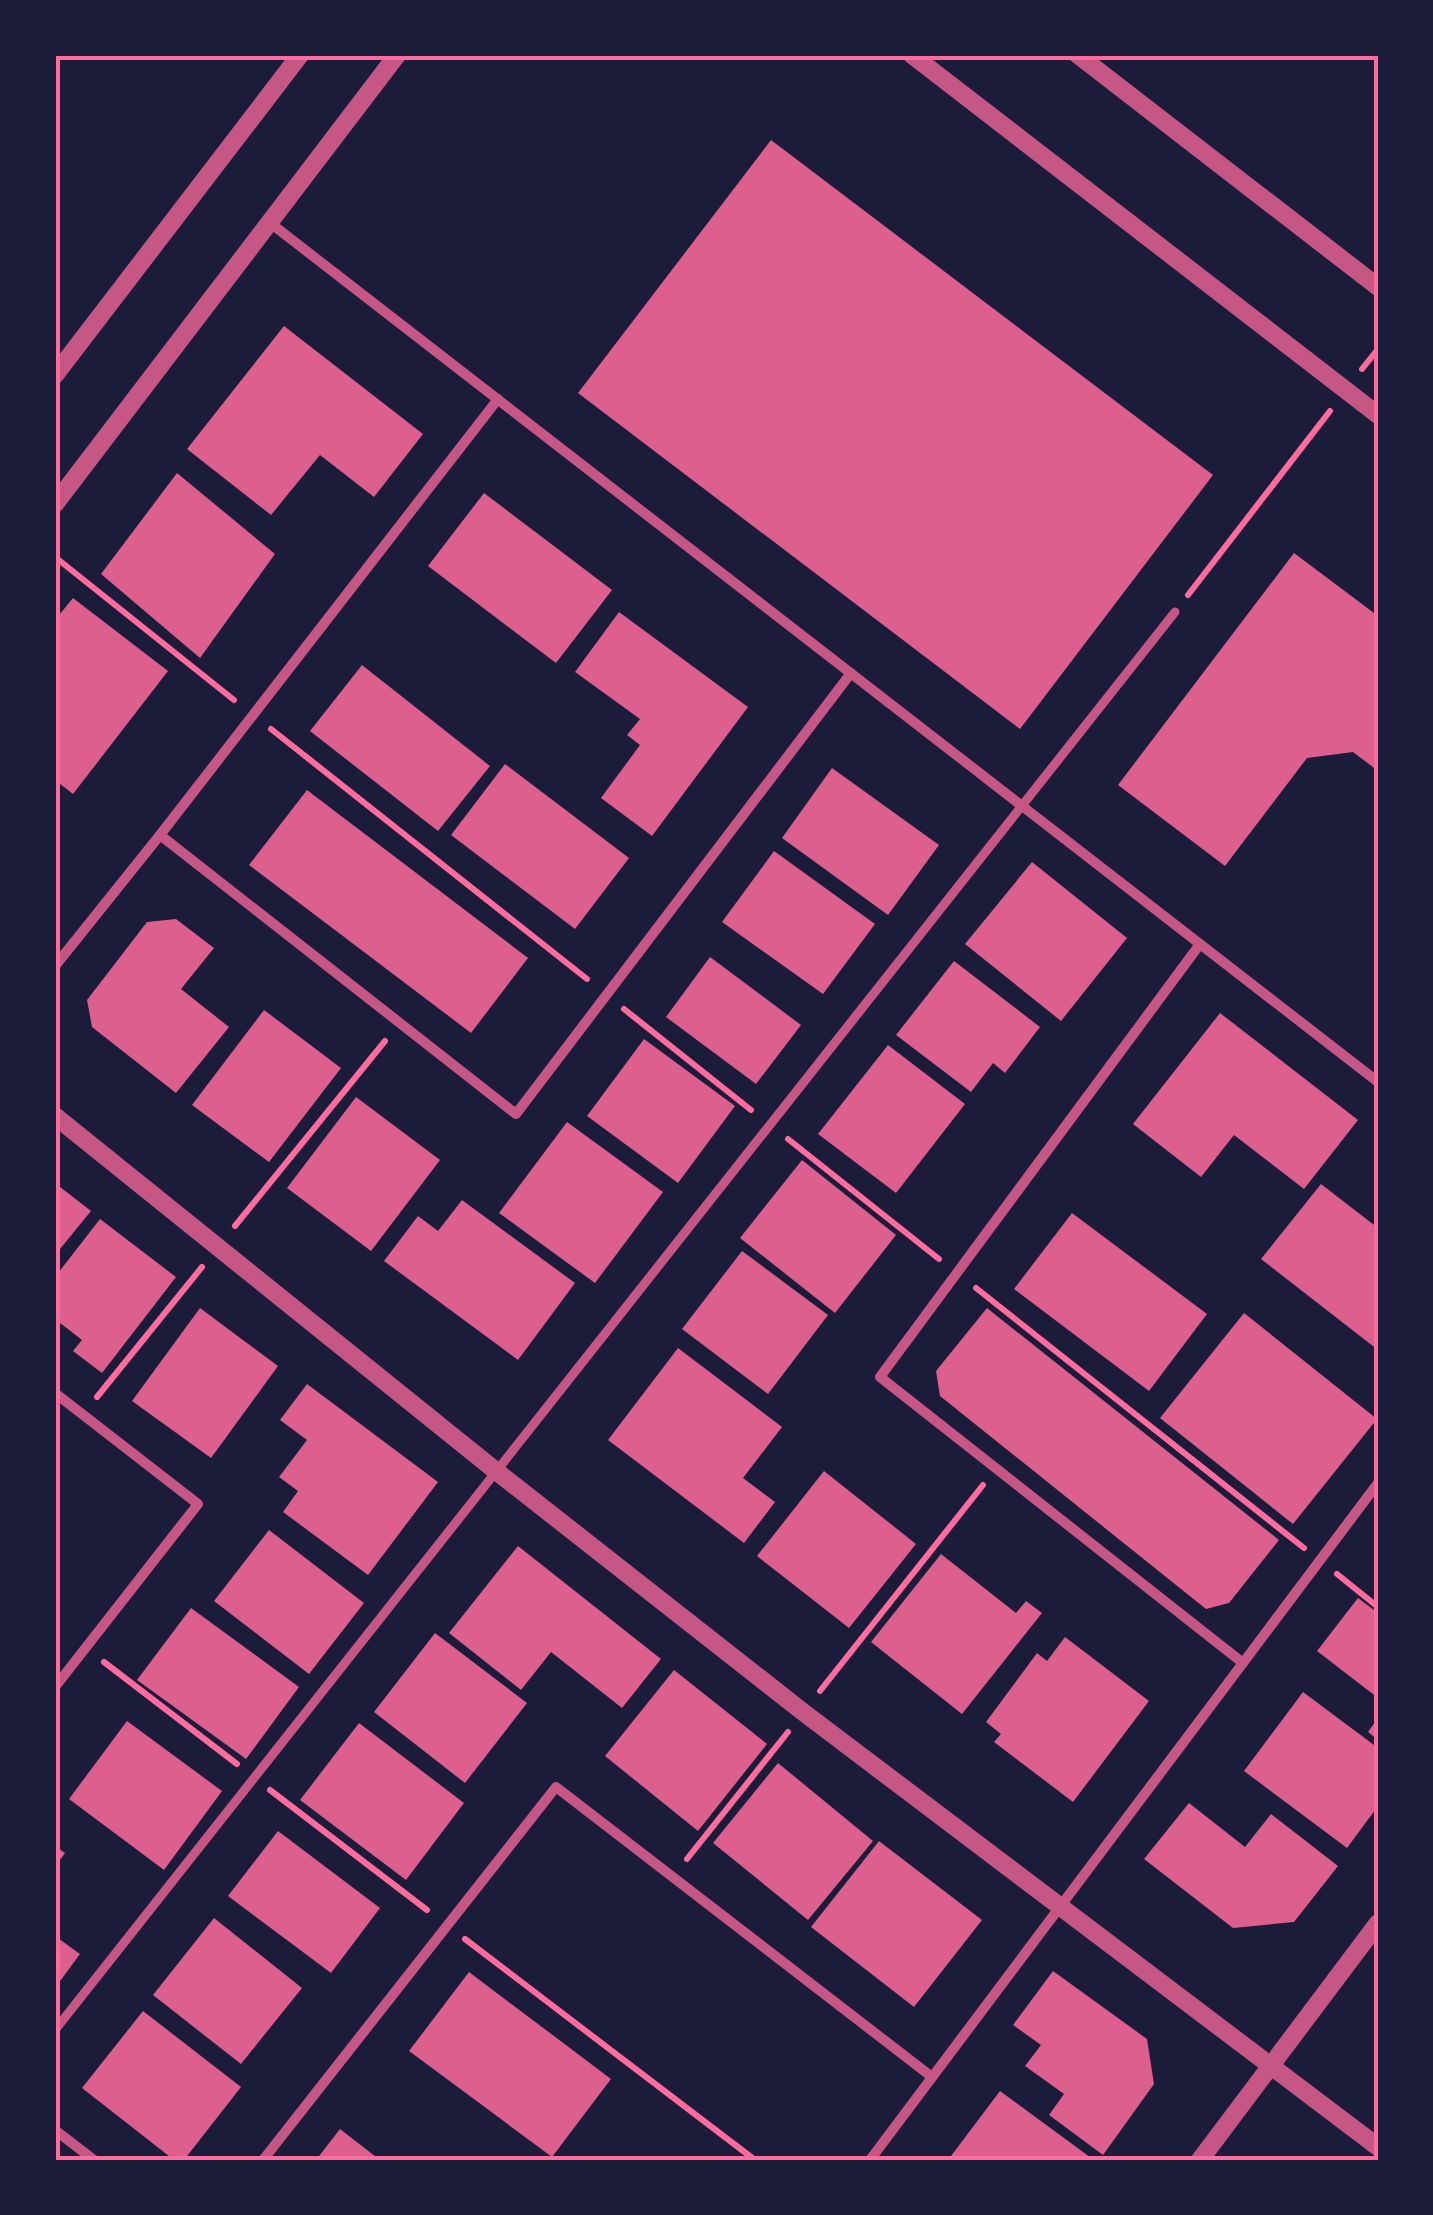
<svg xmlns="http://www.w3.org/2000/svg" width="1433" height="2215" viewBox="0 0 1433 2215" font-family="'Sofia Sans Condensed',sans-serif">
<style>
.building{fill:#dd5f8e}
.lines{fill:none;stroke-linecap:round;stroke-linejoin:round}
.path{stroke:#ff6b9d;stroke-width:6}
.pedestrian{stroke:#c65784;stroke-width:9}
.minor{stroke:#c65784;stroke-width:10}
.tertiary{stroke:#c65784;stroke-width:18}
.neatline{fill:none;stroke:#ff6b9d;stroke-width:4}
</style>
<rect width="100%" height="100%" fill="#1b1b3a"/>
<g class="building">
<polygon points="771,140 1213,475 1020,729 578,393"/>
<polygon points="284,326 423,434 374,497 320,455 271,515 187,449"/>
<polygon points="177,473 275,554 200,658 101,574"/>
<polygon points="484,493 612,590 556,663 428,566"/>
<polygon points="1294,553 1378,616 1378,771 1353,752 1307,758 1225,866 1118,785"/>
<polygon points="73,598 168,671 73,794 55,780 55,620"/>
<polygon points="619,612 748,707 652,836 601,798 640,745 627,735 640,719 575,672"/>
<polygon points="362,665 490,766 438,831 310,731"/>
<polygon points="505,764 629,858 575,929 451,835"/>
<polygon points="832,768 939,845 888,915 782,838"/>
<polygon points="307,790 528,958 471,1033 249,865"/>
<polygon points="774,851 875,924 823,994 722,922"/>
<polygon points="1032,862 1127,938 1061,1021 965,944"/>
<polygon points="176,919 214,948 181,989 229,1027 176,1093 92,1027 87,1000 147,922"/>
<polygon points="710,957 801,1025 756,1084 666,1017"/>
<polygon points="954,961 1040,1027 1005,1073 993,1063 971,1092 896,1035"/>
<polygon points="264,1010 341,1068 269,1162 192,1105"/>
<polygon points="1220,1013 1358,1120 1304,1189 1234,1135 1201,1177 1133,1124"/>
<polygon points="644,1039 735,1106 678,1183 587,1116"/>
<polygon points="888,1045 965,1104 896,1193 818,1134"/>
<polygon points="356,1097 440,1160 371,1251 287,1188"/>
<polygon points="567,1122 663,1192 595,1283 499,1213"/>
<polygon points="802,1160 896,1235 835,1313 740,1238"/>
<polygon points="55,1183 91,1211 60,1249 55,1245"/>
<polygon points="1321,1184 1378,1228 1378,1350 1261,1259"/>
<polygon points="462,1200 575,1283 518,1360 384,1261 418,1216 438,1231"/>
<polygon points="1072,1213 1207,1314 1149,1391 1014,1289"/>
<polygon points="100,1219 176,1277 102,1373 73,1351 82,1340 55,1319 55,1277"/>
<polygon points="742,1251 828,1315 768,1394 682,1329"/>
<polygon points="200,1308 278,1366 211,1458 132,1401"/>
<polygon points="987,1308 1279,1540 1229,1603 1206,1609 940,1396 936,1371"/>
<polygon points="1244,1313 1377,1419 1293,1524 1160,1418"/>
<polygon points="678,1348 782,1427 743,1478 775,1502 744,1543 608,1440"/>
<polygon points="307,1384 438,1482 368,1575 283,1512 298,1491 279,1477 307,1440 280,1420"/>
<polygon points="824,1471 916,1544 849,1628 757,1556"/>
<polygon points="269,1530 364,1603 309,1674 214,1601"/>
<polygon points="518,1546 661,1659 622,1708 551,1652 521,1690 449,1633"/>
<polygon points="941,1554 1016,1613 1026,1601 1042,1613 962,1714 871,1642"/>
<polygon points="1358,1598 1378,1613 1378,1698 1317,1651"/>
<polygon points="191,1608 299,1687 246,1759 137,1680"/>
<polygon points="435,1633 527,1703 465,1783 374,1712"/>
<polygon points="1065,1637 1149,1701 1073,1802 994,1742 1001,1734 986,1722 1037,1653 1047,1661"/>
<polygon points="674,1670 767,1744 698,1831 605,1756"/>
<polygon points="1303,1692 1378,1748 1378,1806 1347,1848 1244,1771"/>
<polygon points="1378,1718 1378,1740 1368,1732"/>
<polygon points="127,1721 222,1791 164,1870 69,1799"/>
<polygon points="359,1723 464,1803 406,1880 300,1800"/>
<polygon points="778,1763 873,1841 808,1920 713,1843"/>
<polygon points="1189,1803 1245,1847 1271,1814 1338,1866 1294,1922 1233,1928 1144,1859"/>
<polygon points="278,1831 380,1908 331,1973 228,1896"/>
<polygon points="879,1841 982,1920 914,2007 811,1927"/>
<polygon points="55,1846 65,1853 55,1867"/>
<polygon points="214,1918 302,1988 241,2064 153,1995"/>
<polygon points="55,1936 80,1954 55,1988"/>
<polygon points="1053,1971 1147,2039 1154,2084 1103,2155 1049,2115 1064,2094 1025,2066 1041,2045 1013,2025"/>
<polygon points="469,1972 611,2079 552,2157 409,2051"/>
<polygon points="143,2011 241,2087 184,2160 174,2160 82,2088"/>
<polygon points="1000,2091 1094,2160 948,2160"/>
<polygon points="340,2129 380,2160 316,2160"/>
</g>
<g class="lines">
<g class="path">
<polyline points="1362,369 1378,349"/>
<polyline points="55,557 234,700"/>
<polyline points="1188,595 1330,411"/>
<polyline points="271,729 587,979"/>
<polyline points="624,1009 751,1110"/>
<polyline points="788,1139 939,1259"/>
<polyline points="235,1226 385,1041"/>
<polyline points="976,1288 1304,1548"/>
<polyline points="97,1397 202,1267"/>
<polyline points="1337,1574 1378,1607"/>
<polyline points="104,1662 237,1764"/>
<polyline points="820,1691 983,1485"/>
<polyline points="270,1790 427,1910"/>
<polyline points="687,1859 788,1732"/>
<polyline points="465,1939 755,2160"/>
</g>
<polyline class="pedestrian" points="55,2030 1175,612"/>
<g class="minor">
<polyline points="269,222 1378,1082"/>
<polyline points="160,835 516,1114 851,673"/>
<polyline points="1200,944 880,1377 1243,1663"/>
<polyline points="55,966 160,835 498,399"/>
<polyline points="55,1393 198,1504 55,1687"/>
<polyline points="55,2130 94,2160"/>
<polyline points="263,2160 556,1787 932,2077"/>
<polyline points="870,2160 1378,1483"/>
</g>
<g class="tertiary">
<polyline points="912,55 1378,415"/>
<polyline points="1078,55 1378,287"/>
<polyline points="55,375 300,55"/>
<polyline points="55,504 397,55"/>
<polyline points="55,1116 496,1471 803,1712 1378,2147"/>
<polyline points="1200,2160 1378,1923"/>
</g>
</g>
<rect width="1433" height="2215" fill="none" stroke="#1b1b3a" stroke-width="115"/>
<rect x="58" y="58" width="1318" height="2100" class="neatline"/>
</svg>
